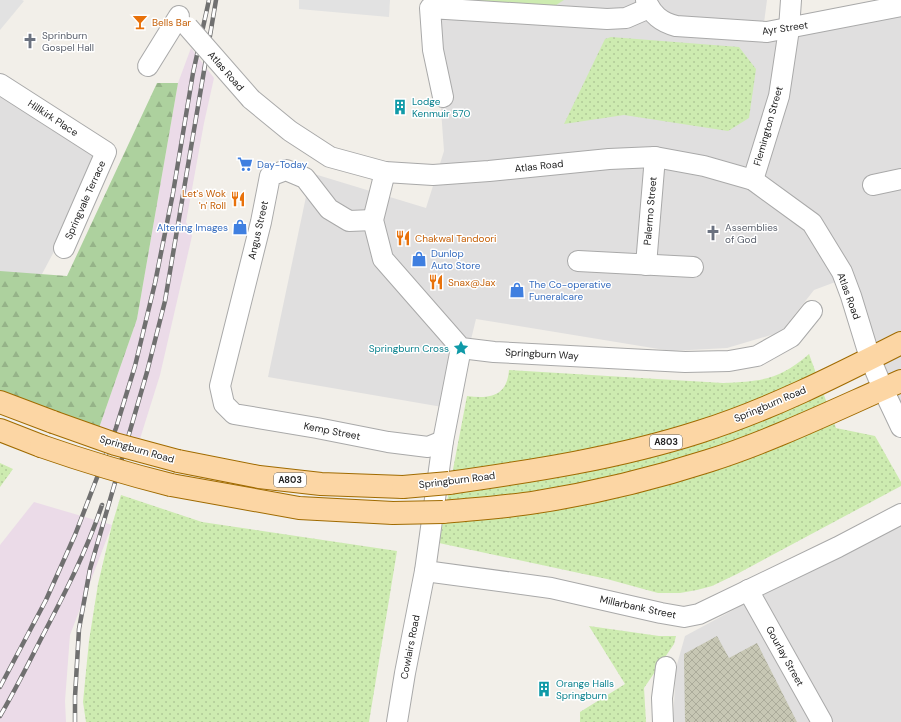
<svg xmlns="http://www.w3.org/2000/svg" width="901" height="722" viewBox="0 0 901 722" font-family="'DM Sans',sans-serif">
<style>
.residential{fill:#e0dfdf}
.railway{fill:#ebdbe8}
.construction{fill:url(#construction-cross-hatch)}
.grass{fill:url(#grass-dots)}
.forest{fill:url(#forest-firs)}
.garden{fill:#cdebb0}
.parking{fill:#e2e2e2}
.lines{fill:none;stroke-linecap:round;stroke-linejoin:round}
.minor-casing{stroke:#a9a9a9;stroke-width:22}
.major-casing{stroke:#a06b00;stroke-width:24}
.minor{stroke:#fff;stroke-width:20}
.major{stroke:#fcd6a4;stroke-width:22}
.rail-casing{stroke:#707070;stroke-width:4.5}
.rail{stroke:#fff;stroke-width:3;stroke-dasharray:9;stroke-linecap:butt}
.minor-bridge-casing{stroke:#a9a9a9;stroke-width:22;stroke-linecap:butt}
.major-bridge-casing{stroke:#a06b00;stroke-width:24;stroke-linecap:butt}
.minor-bridge{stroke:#fff;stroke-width:20}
.major-bridge{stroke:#fcd6a4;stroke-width:22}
.labels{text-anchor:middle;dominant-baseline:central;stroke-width:3;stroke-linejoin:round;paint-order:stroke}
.shield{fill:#fff;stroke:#646464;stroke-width:1}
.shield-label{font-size:9px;font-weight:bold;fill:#222}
.food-label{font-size:10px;fill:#c56008;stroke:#fff;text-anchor:start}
.street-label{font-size:10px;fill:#222;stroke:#fff}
.worship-label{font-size:10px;fill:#5b616d;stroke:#fff;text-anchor:start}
.culture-label{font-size:10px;fill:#0d838f;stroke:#fff;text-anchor:start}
.shop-label{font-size:10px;fill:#366cbe;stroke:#fff;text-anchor:start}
</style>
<defs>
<pattern id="construction-cross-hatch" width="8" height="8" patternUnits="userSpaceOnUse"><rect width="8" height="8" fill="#c7c7b4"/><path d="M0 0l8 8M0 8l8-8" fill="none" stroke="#abab9a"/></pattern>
<pattern id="grass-dots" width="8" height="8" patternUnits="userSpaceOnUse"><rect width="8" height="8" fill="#cdebb0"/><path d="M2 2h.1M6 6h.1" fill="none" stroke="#b0c997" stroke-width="1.8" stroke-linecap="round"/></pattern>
<pattern id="forest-firs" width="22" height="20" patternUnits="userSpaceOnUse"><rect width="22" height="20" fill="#add19e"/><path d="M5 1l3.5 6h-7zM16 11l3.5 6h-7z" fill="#95b388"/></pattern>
</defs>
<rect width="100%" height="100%" fill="#f2efe9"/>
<g class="residential">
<polygon points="433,0 767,0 762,38 901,13 901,415 876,353 854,275 814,290 781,332 727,348 671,351 476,319 454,409 268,377 311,173 426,208 444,151"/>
<polygon points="0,76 107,152 34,289 0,281"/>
<polygon points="901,520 901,722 673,722 676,668 685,636"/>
</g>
<g class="railway">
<polygon points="191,48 214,78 204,123 186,222 192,236 160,375 139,442 99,428 137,319 178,83"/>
<polygon points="34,502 112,525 70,635 65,701 66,722 0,722 0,545"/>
</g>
<polygon class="construction" points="717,636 729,658 757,643 797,722 685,722 684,654"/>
<g class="grass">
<polygon points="611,37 739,47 756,69 749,118 728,131 624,115 564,124 605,39"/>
<path d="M 809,354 L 836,428 L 875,436 L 901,482 L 901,486 L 737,574 L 712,586 L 697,590 L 680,593 L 658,593 L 607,579 L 439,543 L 467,396 C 489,399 507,397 509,370 L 723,383 C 762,381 779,380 809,354 Z"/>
<polygon points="0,463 13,469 0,487"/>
<polygon points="121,495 202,522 397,551 369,722 86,722 83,702 89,641 98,584 112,525"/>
<polygon points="589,626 659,636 676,636 674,644 644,688 646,722 580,722 580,712 625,684"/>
</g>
<polygon class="forest" points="157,83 178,83 137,319 99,428 0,392 0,271 67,276"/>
<polygon class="garden" points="450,0 564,0 550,9"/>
<g class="parking">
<polygon points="0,0 22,0 24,1 0,30"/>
<polygon points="299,0 390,0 389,17 299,9"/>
</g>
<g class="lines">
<g class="minor-casing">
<g id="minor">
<path d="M 646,0 C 652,15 661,22 676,26 L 767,32 L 901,6"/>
<polyline points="148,66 179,16"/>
<polyline points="0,84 106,152 64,248"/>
<polyline points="443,97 433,50 430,8 607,19 626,18 649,8"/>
<polyline points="251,99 290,131 330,157 385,172 433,175 489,171 609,159 655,157 704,166 753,180 812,223 842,272 851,296 870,358 883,389 901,427"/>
<polyline points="385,172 373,220 383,259 461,348 494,352 685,362 729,361 757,356 791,337 812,311"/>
<polyline points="753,180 779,96 789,29 791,0"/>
<polyline points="873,185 901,179"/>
<polyline points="373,220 349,221 329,209 305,178 286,170 270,176 261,222 220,386 224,404 234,414 317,428 388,442 428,447 443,441"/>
<polyline points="578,261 693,267"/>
<polyline points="646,265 655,157"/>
<polyline points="425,571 551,588 661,613 684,617 699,614 838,547 901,514"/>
<polyline points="748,590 822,722"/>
<polyline points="397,722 405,673 425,571 443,441 461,348"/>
<polyline points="663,722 662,698 666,667"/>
</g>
</g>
<g class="major-casing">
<g id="major">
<polyline points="0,402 53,422"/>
<polyline points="0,430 41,446"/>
<polyline points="178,461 259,477 321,484 403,487"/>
<path d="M 449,483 C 533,471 618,458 699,432 C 769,410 836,376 901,343"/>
<polyline points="171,485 299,508 393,513"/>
<path d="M 443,512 C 474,509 506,507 537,502 C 594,493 652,479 708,461 C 774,440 837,409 901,381"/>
</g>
</g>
<use href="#minor" class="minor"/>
<use href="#major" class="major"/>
<g class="rail-casing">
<g id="rail">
<polyline points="0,687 46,600 75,535 116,428 135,366 155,283 173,193 193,73 209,0"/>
<path d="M 0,716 C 16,689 29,662 43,635 C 65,593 87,550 102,505"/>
<polyline points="75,722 75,697 79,629 90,569 147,372 165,301 216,0"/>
</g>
</g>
<use href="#rail" class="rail"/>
<g class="minor-bridge-casing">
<polyline id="minor-bridge" points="188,27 251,99"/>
</g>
<g class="major-bridge-casing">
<g id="major-bridge">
<polyline points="53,422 115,444 178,461"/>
<path d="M 41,446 C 84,461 127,474 171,485"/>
<polyline points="403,487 449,483"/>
<polyline points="393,513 443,512"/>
</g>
</g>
<use href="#minor-bridge" class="minor-bridge"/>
<use href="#major-bridge" class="major-bridge"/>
</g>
<defs>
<g id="bar-bare" transform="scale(1.2)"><path d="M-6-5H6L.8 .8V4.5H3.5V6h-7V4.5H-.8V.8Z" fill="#e8710a" stroke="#fff" stroke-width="2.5" paint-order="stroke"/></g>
<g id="church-bare" transform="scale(1.2)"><path d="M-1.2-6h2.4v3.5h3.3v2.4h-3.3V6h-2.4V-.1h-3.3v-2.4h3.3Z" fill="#6b7280" stroke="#fff" stroke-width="2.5" paint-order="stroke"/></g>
<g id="building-bare" transform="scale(1.2)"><path d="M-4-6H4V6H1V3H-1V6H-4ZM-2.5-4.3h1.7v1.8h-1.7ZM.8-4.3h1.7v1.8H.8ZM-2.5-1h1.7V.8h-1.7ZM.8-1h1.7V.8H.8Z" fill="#0f9aa8" stroke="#fff" stroke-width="2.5" paint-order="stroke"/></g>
<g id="supermarket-bare" transform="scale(1.2)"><path d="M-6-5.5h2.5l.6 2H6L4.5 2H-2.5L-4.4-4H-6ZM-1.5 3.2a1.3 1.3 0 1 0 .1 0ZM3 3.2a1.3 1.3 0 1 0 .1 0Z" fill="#3f7fe0" stroke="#fff" stroke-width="2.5" paint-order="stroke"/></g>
<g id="restaurant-bare" transform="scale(1.2)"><path d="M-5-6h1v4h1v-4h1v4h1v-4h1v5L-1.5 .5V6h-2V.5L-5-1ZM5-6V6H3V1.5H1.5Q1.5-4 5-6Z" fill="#e8710a" stroke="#fff" stroke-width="2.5" paint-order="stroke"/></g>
<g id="shop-bare" transform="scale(1.2)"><path d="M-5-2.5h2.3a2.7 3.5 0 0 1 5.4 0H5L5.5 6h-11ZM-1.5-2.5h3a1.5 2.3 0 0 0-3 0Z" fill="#3f7fe0" stroke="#fff" stroke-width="2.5" paint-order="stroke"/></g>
<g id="sight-bare" transform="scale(1.2)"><path d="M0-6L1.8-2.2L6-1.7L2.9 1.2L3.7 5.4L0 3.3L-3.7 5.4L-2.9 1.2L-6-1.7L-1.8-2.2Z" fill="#0f9aa8" stroke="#fff" stroke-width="2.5" paint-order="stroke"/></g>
</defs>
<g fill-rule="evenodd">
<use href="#bar-bare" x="140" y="22"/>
<use href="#church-bare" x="30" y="41"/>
<use href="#building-bare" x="400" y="107"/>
<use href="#supermarket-bare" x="245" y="164"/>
<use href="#restaurant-bare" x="238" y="199"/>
<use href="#shop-bare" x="240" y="227"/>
<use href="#church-bare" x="713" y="233"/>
<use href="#restaurant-bare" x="403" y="238"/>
<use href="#shop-bare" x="419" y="259"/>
<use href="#restaurant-bare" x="436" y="282"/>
<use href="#shop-bare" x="517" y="290"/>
<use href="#sight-bare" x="461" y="348"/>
<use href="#building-bare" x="544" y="689"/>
</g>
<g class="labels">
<g class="shield">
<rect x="650" y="435" width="32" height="14" rx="3"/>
<rect x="274" y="473" width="32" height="14" rx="3"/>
</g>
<g class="shield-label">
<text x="666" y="442">A803</text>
<text x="290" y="480">A803</text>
</g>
<g class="food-label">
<text x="152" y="22">Bells Bar</text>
<text x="226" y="193" text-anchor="end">Let's Wok<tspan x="226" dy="12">'n' Roll</tspan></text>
<text x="415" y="238">Chakwal Tandoori</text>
<text x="448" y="282">Snax@Jax</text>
</g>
<g class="street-label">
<text transform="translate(785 28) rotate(-8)">Ayr Street</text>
<text transform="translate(226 71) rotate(49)">Atlas Road</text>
<text transform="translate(53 118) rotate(33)">Hillkirk Place</text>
<text transform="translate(768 126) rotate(-74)">Flemington Street</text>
<text transform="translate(539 166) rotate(-6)">Atlas Road</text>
<text transform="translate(85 200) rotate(-66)">Springvale Terrace</text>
<text transform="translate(650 211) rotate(-85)">Palermo Street</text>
<text transform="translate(258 230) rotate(-77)">Angus Street</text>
<text transform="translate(849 296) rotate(70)">Atlas Road</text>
<text transform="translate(542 354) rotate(3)">Springburn Way</text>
<text transform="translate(770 404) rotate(-23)">Springburn Road</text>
<text transform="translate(332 431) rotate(11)">Kemp Street</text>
<text transform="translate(137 449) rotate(16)">Springburn Road</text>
<text transform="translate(457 480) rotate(-7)">Springburn Road</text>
<text transform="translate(638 607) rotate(12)">Millarbank Street</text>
<text transform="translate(410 647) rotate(-79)">Cowlairs Road</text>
<text transform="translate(785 656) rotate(61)">Gourlay Street</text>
</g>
<g class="worship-label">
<text x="42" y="35">Sprinburn<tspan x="42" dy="12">Gospel Hall</tspan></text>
<text x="725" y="227">Assemblies<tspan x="725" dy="12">of God</tspan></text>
</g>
<g class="culture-label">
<text x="412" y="101">Lodge<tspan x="412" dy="12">Kenmuir 570</tspan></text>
<text x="449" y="348" text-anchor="end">Springburn Cross</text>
<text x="556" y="683">Orange Halls<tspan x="556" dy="12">Springburn</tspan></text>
</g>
<g class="shop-label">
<text x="257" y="164">Day-Today</text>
<text x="228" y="227" text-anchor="end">Altering Images</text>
<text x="431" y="253">Dunlop<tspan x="431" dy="12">Auto Store</tspan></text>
<text x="529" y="284">The Co-operative<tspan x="529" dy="12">Funeralcare</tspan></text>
</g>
</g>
</svg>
